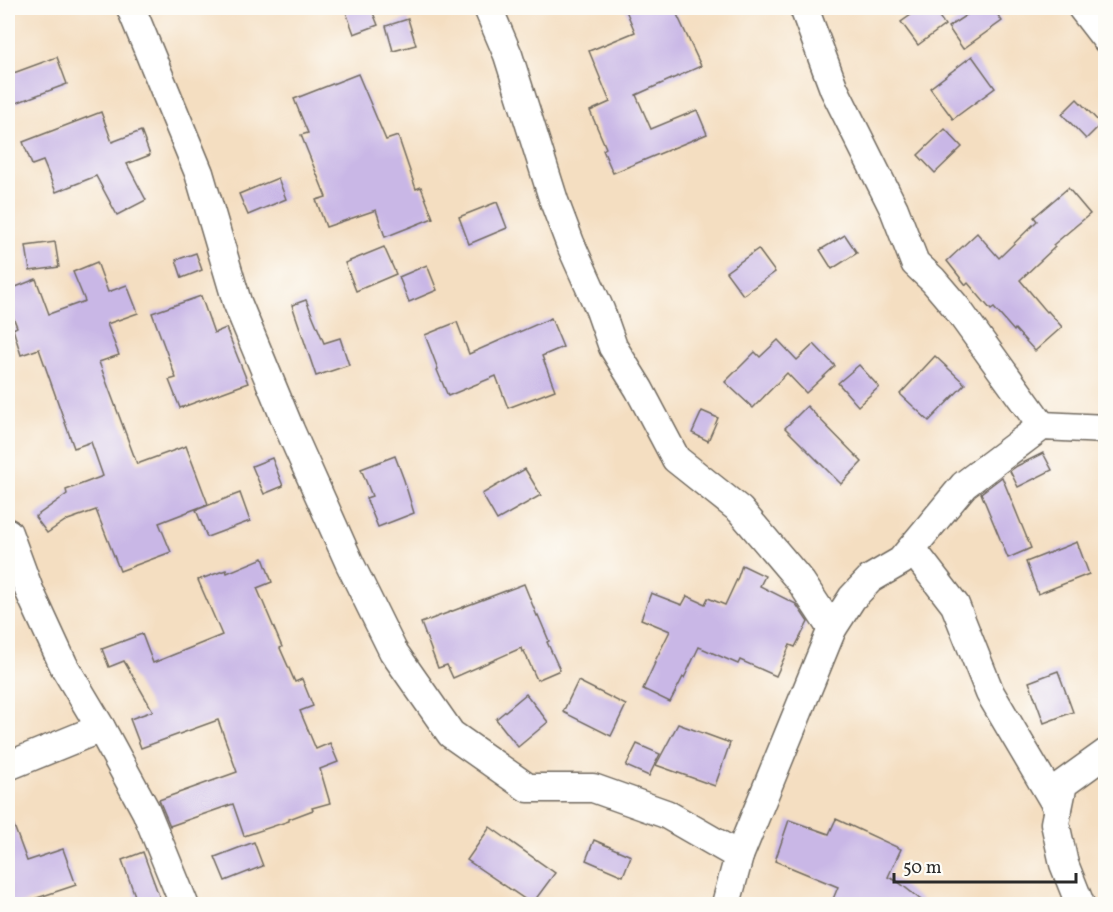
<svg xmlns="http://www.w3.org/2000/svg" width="1113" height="912" viewBox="0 0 1113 912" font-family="Vollkorn,serif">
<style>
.building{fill:#c9b7e6}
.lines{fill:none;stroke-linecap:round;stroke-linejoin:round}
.minor-casing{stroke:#716a60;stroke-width:31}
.minor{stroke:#fff;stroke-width:28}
</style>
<rect width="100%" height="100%" fill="#fdfcf7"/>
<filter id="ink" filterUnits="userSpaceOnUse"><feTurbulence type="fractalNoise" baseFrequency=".0167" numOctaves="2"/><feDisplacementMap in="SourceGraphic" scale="12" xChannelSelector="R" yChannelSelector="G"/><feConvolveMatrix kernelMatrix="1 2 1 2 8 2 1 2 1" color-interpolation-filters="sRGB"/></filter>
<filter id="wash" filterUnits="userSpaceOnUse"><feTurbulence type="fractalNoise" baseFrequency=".008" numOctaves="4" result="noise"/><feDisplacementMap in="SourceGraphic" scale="24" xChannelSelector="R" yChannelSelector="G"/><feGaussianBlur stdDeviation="1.35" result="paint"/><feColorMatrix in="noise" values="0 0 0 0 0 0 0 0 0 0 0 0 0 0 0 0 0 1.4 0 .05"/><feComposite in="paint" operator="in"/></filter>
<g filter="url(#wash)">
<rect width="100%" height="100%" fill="#f4dec1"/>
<g id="blocks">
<g class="building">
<polygon points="358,8 371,8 378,25 354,34 346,12"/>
<polygon points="625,8 674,8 701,66 636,95 651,129 697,110 707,134 613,173 603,150 606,148 590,111 610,102 589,51 635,32"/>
<polygon points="921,8 933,8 945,25 918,45 901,22"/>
<polygon points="977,8 993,8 1002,21 963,49 948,27"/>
<polygon points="408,19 416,45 393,51 386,26"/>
<polygon points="972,56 995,88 953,119 930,88"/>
<polygon points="57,57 67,84 8,106 8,75"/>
<polygon points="358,74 386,140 398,136 416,189 421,187 433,218 385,237 376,210 326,227 316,200 326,197 301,135 308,133 294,99"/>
<polygon points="1077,99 1101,124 1086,139 1062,114"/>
<polygon points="101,112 112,142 141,131 150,155 127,164 146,200 117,215 96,176 56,192 43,161 32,165 23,142"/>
<polygon points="945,129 962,147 935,173 918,155"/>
<polygon points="278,178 286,199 248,215 239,194"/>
<polygon points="1068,188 1090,214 1053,245 1055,247 1020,280 1047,312 1048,311 1062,327 1035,351 1015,329 1014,331 994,308 991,310 968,283 966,285 947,261 977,233 999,258 1037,221 1034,217"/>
<polygon points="497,202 507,228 469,244 459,217"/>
<polygon points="845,235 857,253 832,269 820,250"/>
<polygon points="55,242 59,267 30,271 26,246"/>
<polygon points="384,247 396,274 356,291 345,263"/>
<polygon points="758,249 775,272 743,295 726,272"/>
<polygon points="196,253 202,270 182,278 176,260"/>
<polygon points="97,262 108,292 127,285 138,313 107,324 119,355 99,362 137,464 186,446 208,504 159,523 171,552 120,571 96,510 65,521 47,533 35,517 67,494 66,490 103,476 91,442 74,448 39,349 21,355 13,329 17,327 8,304 8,290 36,279 49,314 85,301 73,272"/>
<polygon points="427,265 437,290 409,302 399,277"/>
<polygon points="201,296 214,333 226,328 248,383 180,408 169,380 176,378 152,313"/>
<polygon points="306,300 324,343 340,338 349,365 316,376 292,305"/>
<polygon points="551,318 563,347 542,356 555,390 508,408 496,376 448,396 437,370 438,369 425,335 457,322 469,354"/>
<polygon points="778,340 797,360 814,344 835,366 806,393 787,373 753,408 725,382 755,352 760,357"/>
<polygon points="935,356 965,384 929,421 900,394"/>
<polygon points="859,365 879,387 858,406 838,383"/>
<polygon points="807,406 862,462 841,484 785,428"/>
<polygon points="702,411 718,418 708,441 692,433"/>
<polygon points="1043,453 1052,470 1018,487 1010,471 1017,466"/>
<polygon points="395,456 404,480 414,513 378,527 366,498 372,496 361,469"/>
<polygon points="272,458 283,486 264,494 252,466"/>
<polygon points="525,469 541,495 497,520 482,494"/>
<polygon points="1002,477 1031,548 1008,558 981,493"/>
<polygon points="240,493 250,521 207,537 196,510"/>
<polygon points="1077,542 1089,574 1038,594 1026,562"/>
<polygon points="263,558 272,582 257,588 282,647 280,648 295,682 302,679 313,706 300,711 316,749 330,743 338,762 320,769 330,803 312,808 313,810 289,819 289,821 244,836 233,804 170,826 159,800 237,772 218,720 141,748 130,719 153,711 124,661 109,667 102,649 142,634 153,663 222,635 198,580 226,570 227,573"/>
<polygon points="742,565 765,576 760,586 796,604 808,622 795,647 790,645 776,676 740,660 738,664 699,647 684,678 683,677 670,702 643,689 655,663 654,663 670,631 641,619 651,593 682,605 687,596 705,604 708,598 725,605 738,577"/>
<polygon points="524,584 537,616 538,615 549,641 547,642 560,670 537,680 524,651 522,652 521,648 453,678 447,665 438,668 421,623"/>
<polygon points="1058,671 1073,712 1044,723 1029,682"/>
<polygon points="578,681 626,705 611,736 563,712"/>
<polygon points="526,694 548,722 518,747 496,719"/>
<polygon points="678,724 730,743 715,786 656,765"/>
<polygon points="637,744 660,754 649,776 626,766"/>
<polygon points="8,815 10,815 27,861 63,849 76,885 19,904 8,904"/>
<polygon points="836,819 901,849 888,877 897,881 926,904 831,904 838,887 775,861 789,820 829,834"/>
<polygon points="490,827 555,873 532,904 467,860"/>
<polygon points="594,840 631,856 623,876 586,860"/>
<polygon points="254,842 263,866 225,881 215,857"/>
<polygon points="143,852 162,904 138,904 122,860"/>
</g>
</g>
</g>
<g filter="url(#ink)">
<use href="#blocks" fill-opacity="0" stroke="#716a60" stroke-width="1.5"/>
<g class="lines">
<g class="minor-casing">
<g id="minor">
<polyline points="131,8 199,173 237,302 290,430 350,564 393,651 451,734 528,788 593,788 666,814 739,856"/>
<polyline points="488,8 508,55 554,201 570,243 600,310 613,347 639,389 676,459 740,510 801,582 832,629"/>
<polyline points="804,8 834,89 894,209 915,263 933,280 956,307 1042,426"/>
<polyline points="1082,8 1106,39"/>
<polyline points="8,533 29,590 64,666 101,728 146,811 184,904"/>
<polyline points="912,549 955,605 990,693 1058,808"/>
<polyline points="8,766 101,728"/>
<polyline points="726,904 739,856 832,629 852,598 870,579 901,561 964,485 1042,426 1106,429"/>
<polyline points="1080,904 1064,864 1055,823 1063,784 1106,753"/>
</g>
</g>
<use href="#minor" class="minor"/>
</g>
</g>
<rect width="1113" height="912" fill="none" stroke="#fdfcf7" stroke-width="30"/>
<path d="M894 873v9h182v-9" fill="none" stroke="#2b2b2b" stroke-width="3"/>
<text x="903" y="873" font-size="18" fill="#2b2b2b" stroke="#fdfcf7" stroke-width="4.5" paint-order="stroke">50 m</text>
</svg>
